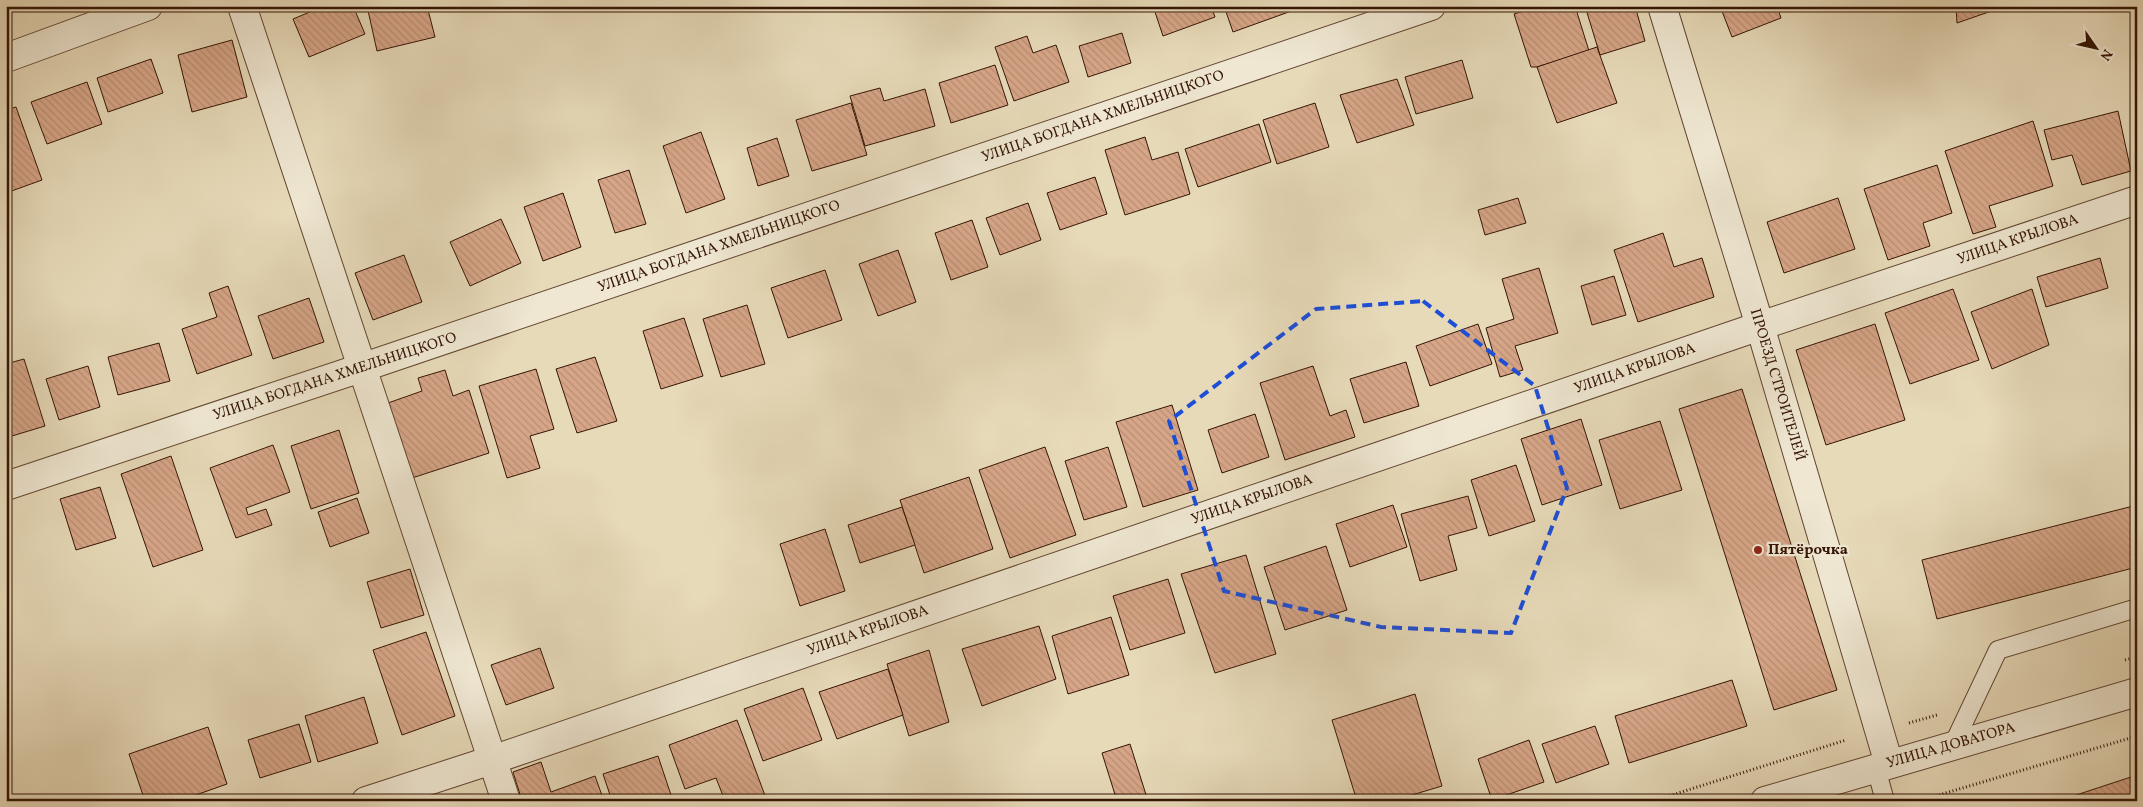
<svg xmlns="http://www.w3.org/2000/svg" width="2143" height="807" viewBox="0 0 2143 807" font-family="Vollkorn,serif">
<style>
.building{fill:url(#building-back-hatch);stroke:#351504}
.lines{fill:none;stroke-linecap:round;stroke-linejoin:round}
.service-casing{stroke:#624631;stroke-width:20}
.minor-casing{stroke:#624631;stroke-width:30}
.path{stroke:#351504;stroke-width:3;stroke-dasharray:1 2.5;stroke-linecap:butt}
.service{stroke:#efe7d2;stroke-width:18}
.minor{stroke:#efe7d2;stroke-width:28}
.marked{fill:none;stroke:#1d4ed8;stroke-width:4;stroke-dasharray:10 6;stroke-linejoin:round}
.poi-dot{fill:#8f2418;stroke:#efe7d2;stroke-width:2}
.labels{text-anchor:middle;dominant-baseline:central;stroke-width:4.5;stroke-linejoin:round;paint-order:stroke}
.street-label{font-size:15px;fill:#351504;stroke:#efe7d2}
.poi-label{font-size:15px;font-weight:bold;fill:#351504;stroke:#efe7d2;text-anchor:start}
</style>
<defs>
<pattern id="building-back-hatch" width="6" height="6" patternUnits="userSpaceOnUse" patternTransform="scale(1.25)"><rect width="6" height="6" fill="#d7a688"/><path d="M-1 5l2 2M0 0l6 6M5-1l2 2" fill="none" stroke="#b98e74"/></pattern>
</defs>
<rect width="100%" height="100%" fill="#e7dab9"/>
<filter id="stains"><feTurbulence type="fractalNoise" baseFrequency=".004" numOctaves="4"/><feColorMatrix values="0 0 0 0 .2 0 0 0 0 .09 0 0 0 0 .02 0 0 0 .5 -.17"/></filter>
<radialGradient id="worn" r=".72"><stop offset=".6" stop-color="#630" stop-opacity="0"/><stop offset="1" stop-color="#630" stop-opacity=".3"/></radialGradient>
<g class="building">
<polygon points="324,6 353,6 365,34 309,57 293,19"/>
<polygon points="367,6 427,6 435,37 377,51"/>
<polygon points="442,6 463,6 444,12"/>
<polygon points="1153,6 1211,6 1215,17 1163,36"/>
<polygon points="1224,6 1296,6 1297,9 1233,32"/>
<polygon points="1540,6 1575,6 1589,51 1537,67 1531,67 1514,14"/>
<polygon points="1585,6 1635,6 1645,41 1600,55"/>
<polygon points="1720,6 1777,6 1781,18 1732,37"/>
<polygon points="1956,6 2006,6 1957,23"/>
<polygon points="1122,33 1131,63 1088,77 1079,46"/>
<polygon points="1027,36 1033,53 1056,45 1069,82 1014,101 995,47"/>
<polygon points="232,40 247,97 192,112 178,55"/>
<polygon points="1597,47 1617,103 1557,123 1537,67"/>
<polygon points="151,59 163,93 108,112 97,78"/>
<polygon points="1462,60 1473,98 1416,114 1405,77"/>
<polygon points="995,65 1008,105 951,123 939,83"/>
<polygon points="1397,79 1414,125 1357,143 1340,95"/>
<polygon points="87,82 102,124 47,144 31,102"/>
<polygon points="880,88 884,101 925,89 935,126 865,146 850,96"/>
<polygon points="851,103 867,155 812,171 796,120"/>
<polygon points="1315,103 1329,147 1277,164 1263,120"/>
<polygon points="16,107 42,180 6,193 6,110"/>
<polygon points="2118,111 2131,171 2082,185 2072,155 2052,160 2044,130"/>
<polygon points="2033,121 2053,186 1989,206 1996,227 1973,234 1945,151"/>
<polygon points="1259,124 1271,162 1198,187 1185,149"/>
<polygon points="701,132 725,199 686,213 663,146"/>
<polygon points="1145,137 1152,160 1178,152 1190,194 1125,215 1105,150"/>
<polygon points="777,138 789,176 758,186 747,148"/>
<polygon points="1937,165 1952,213 1923,223 1930,246 1888,260 1864,189"/>
<polygon points="629,170 646,224 615,233 598,180"/>
<polygon points="1095,177 1107,214 1060,230 1047,193"/>
<polygon points="563,193 581,247 543,261 524,207"/>
<polygon points="1518,198 1526,223 1485,235 1478,210"/>
<polygon points="1838,198 1855,249 1784,273 1767,222"/>
<polygon points="1028,203 1041,240 1000,255 986,218"/>
<polygon points="501,219 521,263 470,286 450,242"/>
<polygon points="972,220 988,267 951,280 935,233"/>
<polygon points="1663,233 1674,267 1702,258 1714,297 1638,322 1614,250"/>
<polygon points="898,250 916,302 878,316 859,264"/>
<polygon points="404,255 422,302 373,320 355,273"/>
<polygon points="2100,258 2108,288 2046,307 2037,277"/>
<polygon points="1539,268 1558,333 1515,346 1523,370 1500,377 1486,328 1514,319 1502,279"/>
<polygon points="825,270 842,320 788,338 771,288"/>
<polygon points="1614,276 1626,315 1592,325 1581,286"/>
<polygon points="228,286 252,355 197,374 182,329 217,317 209,293"/>
<polygon points="1953,289 1979,360 1910,384 1885,313"/>
<polygon points="2032,289 2049,345 1992,369 1971,312"/>
<polygon points="309,298 324,342 273,359 258,316"/>
<polygon points="747,305 765,364 721,377 703,319"/>
<polygon points="684,318 703,376 661,389 643,331"/>
<polygon points="1478,324 1492,364 1430,386 1416,346"/>
<polygon points="1875,324 1905,420 1826,445 1796,350"/>
<polygon points="159,343 170,381 118,395 108,357"/>
<polygon points="595,357 617,421 577,433 556,369"/>
<polygon points="24,359 45,426 12,436 6,418 6,364"/>
<polygon points="1406,362 1419,406 1364,423 1350,379"/>
<polygon points="88,366 100,407 59,420 46,379"/>
<polygon points="1313,366 1330,416 1346,410 1355,437 1285,460 1260,383"/>
<polygon points="536,369 554,429 530,436 540,468 507,478 479,386"/>
<polygon points="445,370 453,396 469,390 489,453 412,478 388,403 422,391 418,378"/>
<polygon points="1742,389 1837,690 1774,710 1679,409"/>
<polygon points="1172,405 1198,490 1143,507 1116,422"/>
<polygon points="1255,414 1269,457 1222,473 1208,430"/>
<polygon points="1581,419 1602,485 1542,505 1521,439"/>
<polygon points="1660,421 1682,490 1620,509 1599,440"/>
<polygon points="339,430 359,493 311,509 291,446"/>
<polygon points="273,445 290,492 246,508 248,515 266,509 272,525 236,538 210,468"/>
<polygon points="1045,447 1076,535 1010,558 979,470"/>
<polygon points="1108,447 1127,507 1084,520 1065,461"/>
<polygon points="171,456 203,550 153,567 121,474"/>
<polygon points="1516,465 1535,521 1489,536 1471,480"/>
<polygon points="969,477 993,549 924,573 900,500"/>
<polygon points="100,487 116,538 76,550 60,499"/>
<polygon points="1468,496 1477,528 1448,536 1457,570 1420,581 1401,514"/>
<polygon points="357,498 369,533 330,547 318,512"/>
<polygon points="1393,505 1407,547 1350,567 1336,524"/>
<polygon points="2137,505 2137,567 1937,619 1922,560"/>
<polygon points="902,507 915,545 860,563 848,525"/>
<polygon points="825,529 845,591 800,606 780,544"/>
<polygon points="1326,546 1347,610 1285,630 1264,567"/>
<polygon points="1246,555 1276,654 1215,673 1181,574"/>
<polygon points="410,569 424,615 381,628 367,582"/>
<polygon points="1168,579 1185,633 1130,650 1113,596"/>
<polygon points="1111,617 1129,675 1068,694 1052,636"/>
<polygon points="1039,626 1056,679 982,706 962,649"/>
<polygon points="426,632 455,716 402,735 373,650"/>
<polygon points="540,648 554,688 506,705 491,665"/>
<polygon points="929,650 949,722 909,736 887,664"/>
<polygon points="888,669 903,715 837,739 819,692"/>
<polygon points="1732,680 1747,726 1629,763 1615,716"/>
<polygon points="803,688 822,740 763,761 744,709"/>
<polygon points="1415,694 1442,786 1392,801 1357,801 1332,720"/>
<polygon points="364,697 378,743 318,762 305,716"/>
<polygon points="737,720 767,801 725,801 716,778 685,789 669,745"/>
<polygon points="299,724 311,762 260,778 248,740"/>
<polygon points="1595,726 1609,764 1556,783 1542,744"/>
<polygon points="208,727 227,784 179,801 145,801 129,754"/>
<polygon points="1529,740 1544,782 1492,800 1478,759"/>
<polygon points="1130,744 1148,801 1117,801 1102,753"/>
<polygon points="658,756 671,795 654,801 612,801 603,774"/>
<polygon points="541,762 551,792 595,776 604,801 522,801 513,772"/>
<polygon points="2137,775 2137,801 2058,801"/>
</g>
<g class="lines">
<g class="service-casing">
<g id="service">
<polyline points="1953,745 1998,650 2137,608"/>
<polyline points="1876,768 1885,801"/>
</g>
</g>
<g class="minor-casing">
<g id="minor">
<polyline points="242,6 506,801"/>
<polyline points="1662,6 1760,326 1889,764"/>
<polyline points="6,58 148,6"/>
<polyline points="6,486 361,368 1431,6"/>
<polyline points="366,801 492,760 1760,326 2137,200"/>
<polyline points="1765,801 2137,692"/>
</g>
</g>
<g class="path">
<polyline points="2125,660 2137,657"/>
<polyline points="1909,723 1937,715"/>
<polyline points="1653,801 1846,740"/>
<polyline points="1919,801 2137,736"/>
</g>
<use href="#service" class="service"/>
<use href="#minor" class="minor"/>
</g>
<path class="marked" d="M 1423,301 L 1535,386 L 1567,488 L 1511,633 L 1381,627 L 1224,591 L 1169,421 L 1316,309 Z"/>
<circle class="poi-dot" cx="1758" cy="550" r="5"/>
<g class="labels">
<g class="street-label">
<text transform="translate(1103 117) rotate(-19)">УЛИЦА БОГДАНА ХМЕЛЬНИЦКОГО</text>
<text transform="translate(2018 240) rotate(-19)">УЛИЦА КРЫЛОВА</text>
<text transform="translate(719 247) rotate(-19)">УЛИЦА БОГДАНА ХМЕЛЬНИЦКОГО</text>
<text transform="translate(1635 369) rotate(-19)">УЛИЦА КРЫЛОВА</text>
<text transform="translate(335 377) rotate(-18)">УЛИЦА БОГДАНА ХМЕЛЬНИЦКОГО</text>
<text transform="translate(1777 385) rotate(73)">ПРОЕЗД СТРОИТЕЛЕЙ</text>
<text transform="translate(1252 500) rotate(-19)">УЛИЦА КРЫЛОВА</text>
<text transform="translate(868 631) rotate(-19)">УЛИЦА КРЫЛОВА</text>
<text transform="translate(1951 746) rotate(-16)">УЛИЦА ДОВАТОРА</text>
</g>
<g class="poi-label">
<text x="1768" y="550">Пятёрочка</text>
</g>
</g>
<rect width="2143" height="807" fill="none" stroke="#e7dab9" stroke-width="25"/>
<rect x="8" y="8" width="2128" height="792" fill="none" stroke="#351504" stroke-width="2.5"/>
<rect x="12" y="12" width="2118" height="782" fill="none" stroke="#351504"/>
<g transform="translate(2096 48) rotate(124)" stroke="#efe7d2" stroke-width="4" paint-order="stroke">
<path d="M0-4L9 19L0 12L-9 19Z" fill="#351504"/>
<text y="-8" font-size="14" font-weight="bold" text-anchor="middle" fill="#351504">N</text>
</g>
<rect width="100%" height="100%" filter="url(#stains)"/>
<rect width="100%" height="100%" fill="url(#worn)"/>
</svg>
